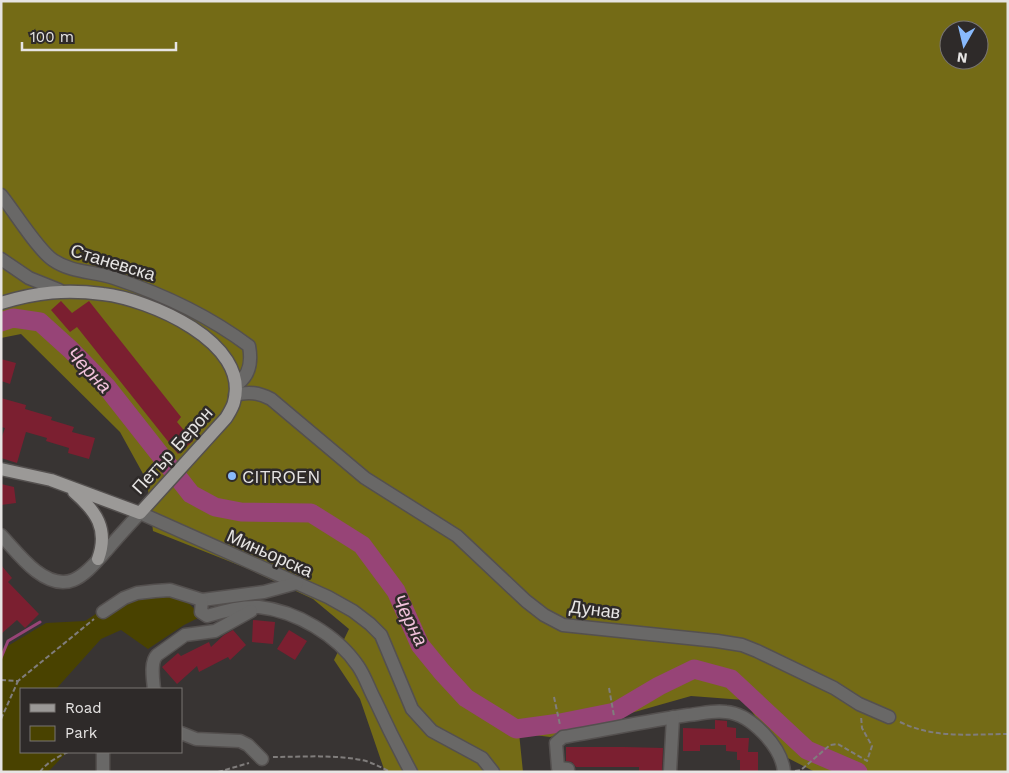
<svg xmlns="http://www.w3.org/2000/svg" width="1009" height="773" viewBox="0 0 1009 773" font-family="'Work Sans',sans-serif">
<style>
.green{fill:#494200}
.forest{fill:#746b16;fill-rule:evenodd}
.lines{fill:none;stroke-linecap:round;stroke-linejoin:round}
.stream{stroke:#974477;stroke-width:3}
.river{stroke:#974477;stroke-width:19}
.building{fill:#7b1f30}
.minor-casing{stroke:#54504f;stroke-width:15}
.major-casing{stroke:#54504f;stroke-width:15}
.path{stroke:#807d7c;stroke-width:2;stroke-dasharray:5 2.5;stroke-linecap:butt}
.minor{stroke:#696867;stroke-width:12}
.major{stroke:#9b9997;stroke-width:12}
.poi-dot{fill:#89bafc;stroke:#2e2a29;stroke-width:2}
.labels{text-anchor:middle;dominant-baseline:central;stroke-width:5;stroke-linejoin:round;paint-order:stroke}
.street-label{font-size:18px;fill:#e6e4e3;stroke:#2e2a29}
.poi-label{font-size:18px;fill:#e6e4e3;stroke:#2e2a29;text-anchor:start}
.water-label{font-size:19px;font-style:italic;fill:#f1c2db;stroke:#2e2a29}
</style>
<rect width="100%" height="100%" fill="#383433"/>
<polygon class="green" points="172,595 187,602 202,616 184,625 148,649 121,630 101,639 56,689 21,689 21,752 67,752 48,772 1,772 1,650 46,623 85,621 119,599"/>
<path class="forest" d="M 1,1 L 1008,1 L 1008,772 L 815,772 L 782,755 L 744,700 L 691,696 L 631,713 L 593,726 L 550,737 L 519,733 L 523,772 L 385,772 L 360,699 L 334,660 L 349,629 L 313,599 L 246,568 L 153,531 L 147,481 L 120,432 L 21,334 L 1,338 ZM 949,30 L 979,30 L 979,60 L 949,60 Z"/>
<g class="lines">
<polyline class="stream" points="1,658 8,641 40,622"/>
<polyline class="river" points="1,322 13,318 40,322 71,350 106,386 191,494 215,507 241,512 311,513 362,545 396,591 420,645 442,672 466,698 516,729 560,723 615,712 659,686 694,669 731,679 807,750 858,772"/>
</g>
<g class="building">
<polygon points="61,301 72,313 89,301 181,417 177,422 193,441 178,454 77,327 70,332 51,310"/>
<polygon points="1,359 16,363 10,384 1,381"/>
<polygon points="1,398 26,405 25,409 52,417 51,420 74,427 72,432 95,438 89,459 68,453 69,448 46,441 47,438 26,432 17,463 1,458 1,439 5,428 1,427"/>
<polygon points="1,484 14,487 16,503 1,505"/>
<polygon points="1,565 12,578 8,582 39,614 25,628 17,620 1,634"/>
<polygon points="253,620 275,622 273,644 252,642"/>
<polygon points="233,630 246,645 230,660 228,657 199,672 197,666 177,684 162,667 178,653 181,656 209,642 211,647 224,635"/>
<polygon points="289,630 307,641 295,660 277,649"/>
<polygon points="715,720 727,721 727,727 736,728 736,738 749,738 748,752 758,752 758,772 740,772 740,760 737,760 737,752 726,751 726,745 700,745 700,751 683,751 683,728 715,729"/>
<polygon points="566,747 625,747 663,748 662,772 639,772 639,767 576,767 572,762 566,761"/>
</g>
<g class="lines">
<g class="minor-casing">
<g id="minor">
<path d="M 1,195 C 14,211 38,250 53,260 C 72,273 93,271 114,278 C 162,294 209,316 249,346 C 252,362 250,376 236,385"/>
<polyline points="1,259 29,278 59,290"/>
<path d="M 235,395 C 249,391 259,393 271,399 L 365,478 L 457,536 L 526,601 L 544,615 L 563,625 L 717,641 L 742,645 L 757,651 L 834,688 L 859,704 L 889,717"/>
<path d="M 1,535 C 12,547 23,561 36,571 C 69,596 85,574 106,551 C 117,538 128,526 140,513 L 328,597 L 353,611 L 370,624 L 381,635 L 412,709 L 432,731 L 482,758 L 493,772"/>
<polyline points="202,600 264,592 297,583"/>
<path d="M 103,612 L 124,598 L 137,593 L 155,591 L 170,590 L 202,600 L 201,612 L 207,616 C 223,611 241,606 259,607 C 296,611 337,635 358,666 C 365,676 369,689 375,700 C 386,724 398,748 411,772"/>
<path d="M 154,689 C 153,679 150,662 157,655 L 185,635 L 215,631 L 251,611"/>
<polyline points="181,733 196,739 240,741 248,745 262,759"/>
<path d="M 568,769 L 558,768 L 556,743 L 563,737 C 605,730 646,721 688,715 C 701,714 713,710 726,712 C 751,714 782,747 784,772"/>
<polyline points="103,772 103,752"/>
<polyline points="670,772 673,717"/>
</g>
</g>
<g class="major-casing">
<g id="major">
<path d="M 1,303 C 37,292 66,289 103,294 C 148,299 251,342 234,402 C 233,407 229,413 226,418 L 140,513 L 51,480 L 1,469"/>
<path d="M 74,492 C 96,511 109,529 98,559"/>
</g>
</g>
<g class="path">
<polyline points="1,680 18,681 94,619"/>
<polyline points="609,688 614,716"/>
<polyline points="554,697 560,725"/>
<polyline points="1,719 18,681"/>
<path d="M 900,722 C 935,739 970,734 1008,734"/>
<path d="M 273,757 C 303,757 336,754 366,761 C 375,764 382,768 391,772"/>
<polyline points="795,771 801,770 830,745 838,744 867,761 872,746 862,728 861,716"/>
<path d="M 40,772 C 46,763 59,756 68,752"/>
<polyline points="218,772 249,763"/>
</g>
<use href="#minor" class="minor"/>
<use href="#major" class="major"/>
</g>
<circle class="poi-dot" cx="232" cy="476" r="5"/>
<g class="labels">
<g class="street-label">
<text transform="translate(113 262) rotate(17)">Станевска</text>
<text transform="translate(172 450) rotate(-48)">Петър Берон</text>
<text transform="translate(270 553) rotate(24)">Миньорска</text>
<text transform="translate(595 609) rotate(7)">Дунав</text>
</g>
<g class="poi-label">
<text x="242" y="476">CITROEN</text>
</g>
<g class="water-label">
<text transform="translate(89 370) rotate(46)">Черна</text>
<text transform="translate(410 620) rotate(63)">Черна</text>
</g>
</g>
<rect width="1009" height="773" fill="none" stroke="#e6e4e3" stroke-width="5"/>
<rect x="20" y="688" width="162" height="65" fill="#2e2a29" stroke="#787473"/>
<rect x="30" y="704" width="25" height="8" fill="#9b9997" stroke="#787473"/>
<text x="65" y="713" font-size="15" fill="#e6e4e3">Road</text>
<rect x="30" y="726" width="25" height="15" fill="#494200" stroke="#787473"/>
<text x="65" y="738" font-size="15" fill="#e6e4e3">Park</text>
<g transform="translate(964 45) rotate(188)"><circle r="24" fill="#2e2a29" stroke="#787473"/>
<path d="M0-4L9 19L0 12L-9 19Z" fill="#89bafc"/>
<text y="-8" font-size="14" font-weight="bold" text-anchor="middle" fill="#e6e4e3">N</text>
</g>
<path d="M22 42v8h154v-8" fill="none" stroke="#e6e4e3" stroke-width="2.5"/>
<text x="30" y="42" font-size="15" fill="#e6e4e3" stroke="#2e2a29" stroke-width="4" paint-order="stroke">100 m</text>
</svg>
